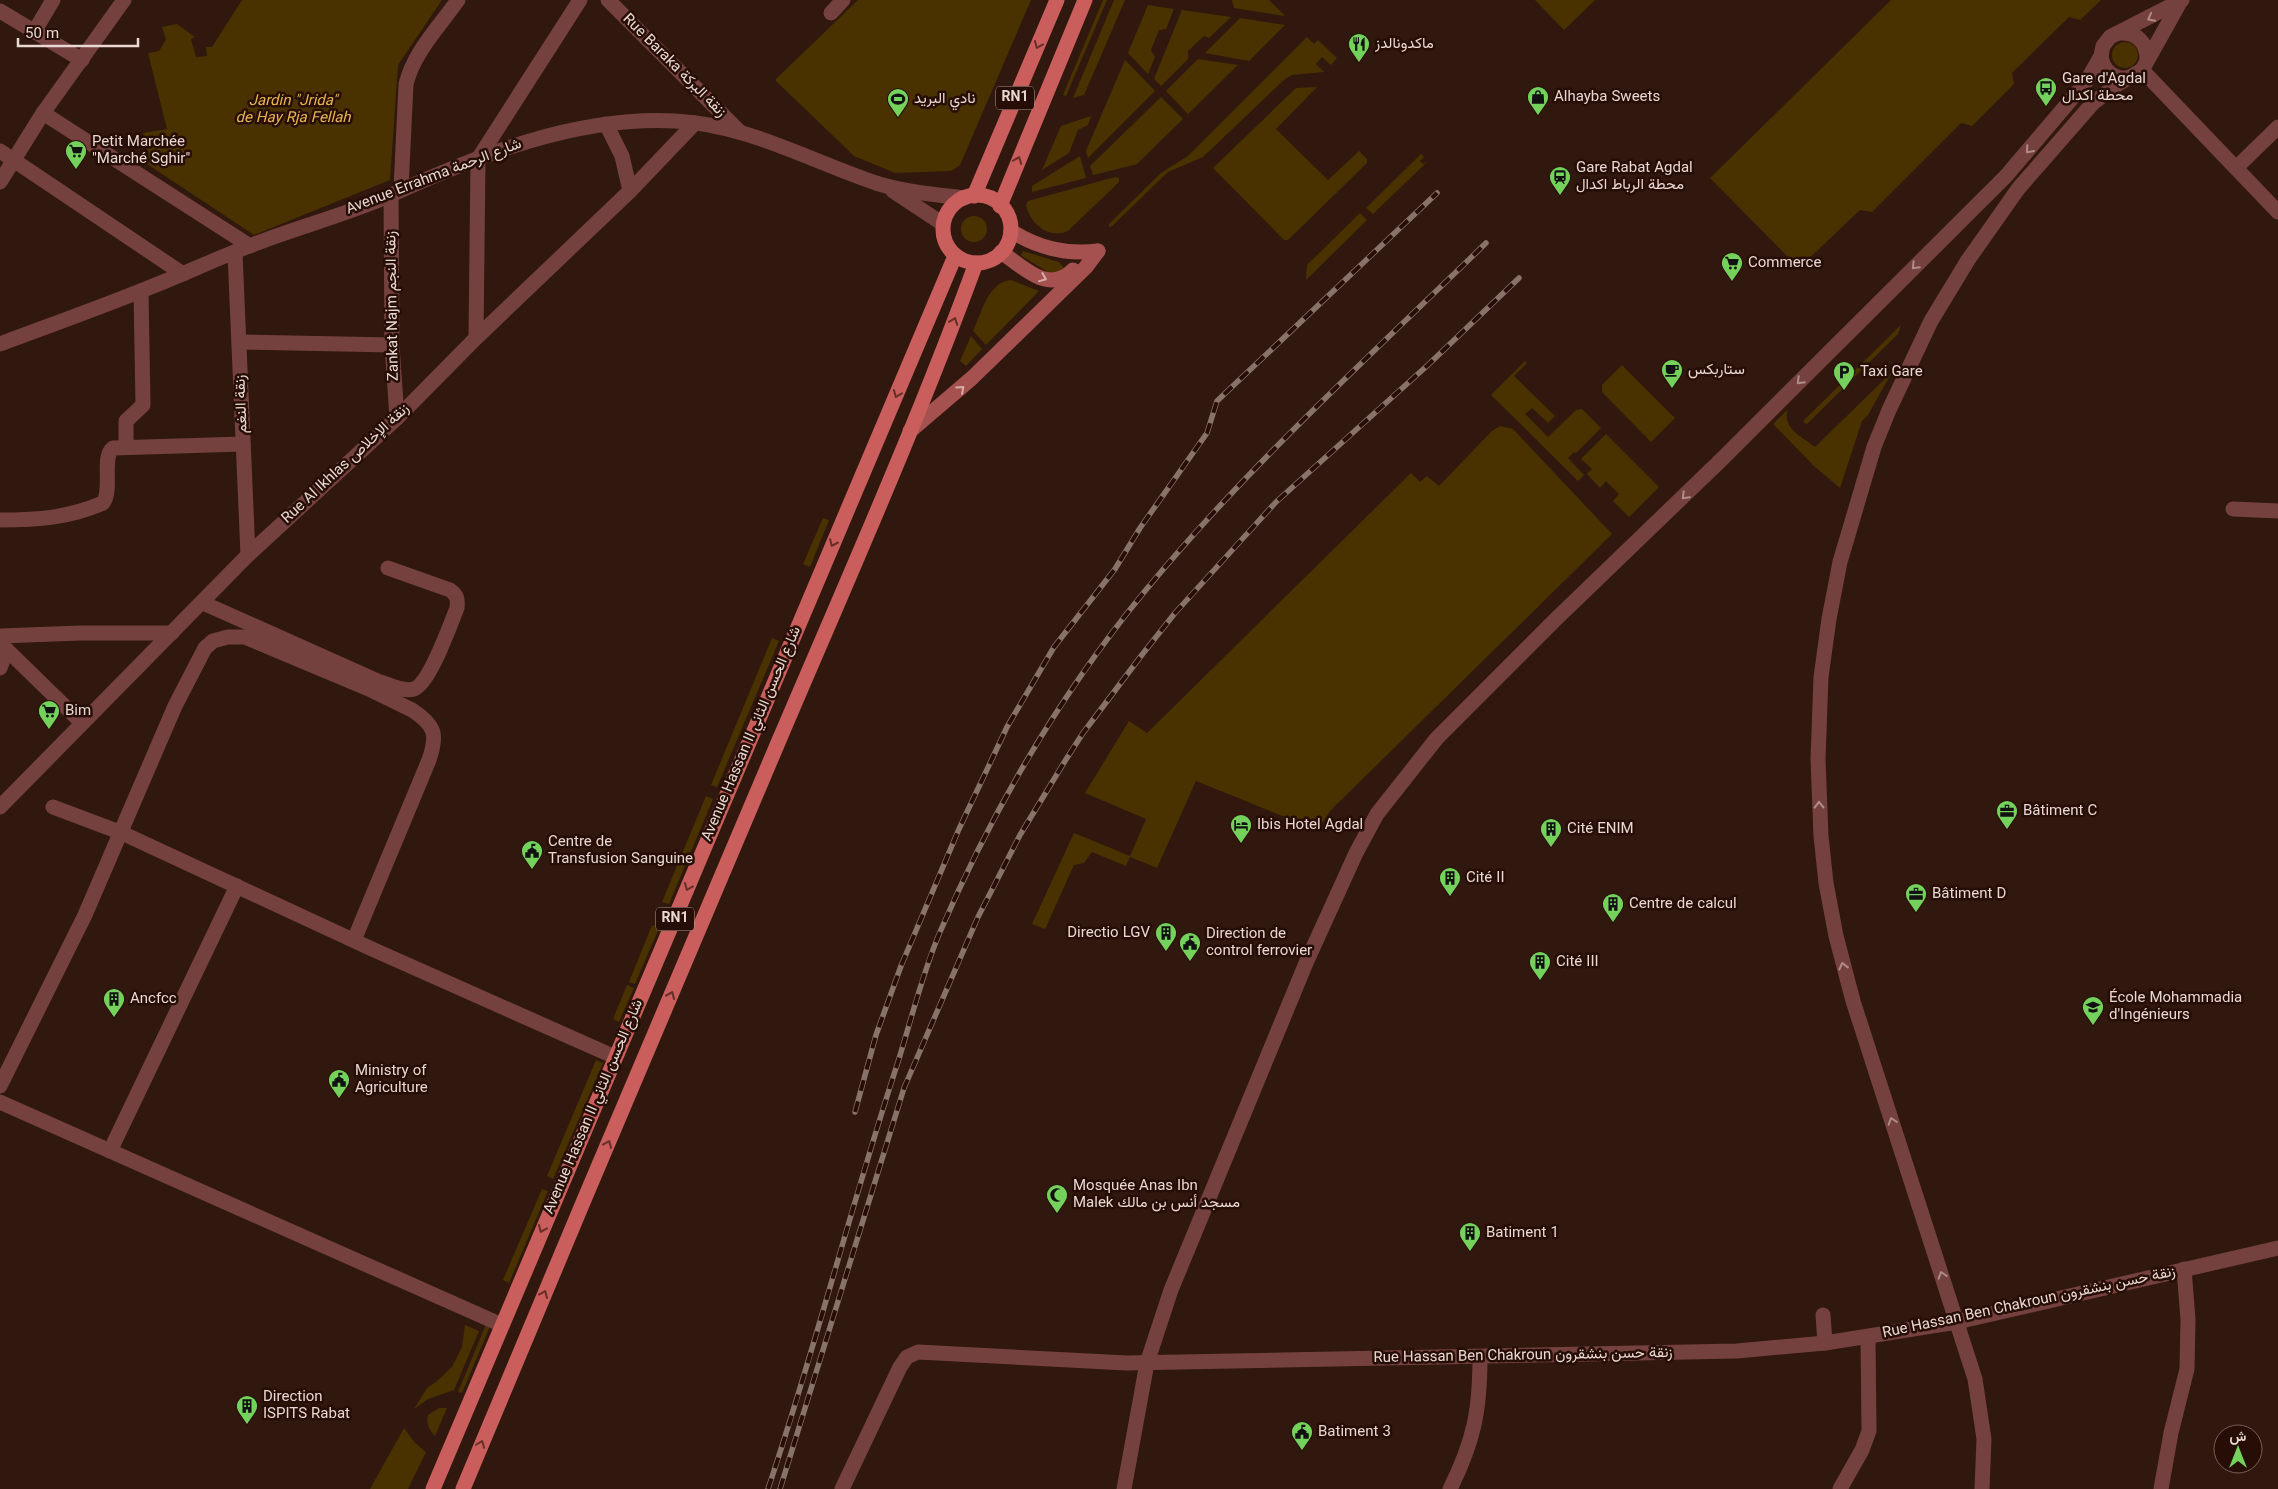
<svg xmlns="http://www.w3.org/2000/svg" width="2278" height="1489" viewBox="0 0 2278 1489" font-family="Georgia,Vazirmatn,serif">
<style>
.green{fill:#493200}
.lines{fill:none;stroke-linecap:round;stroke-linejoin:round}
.street{stroke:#75413f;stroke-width:15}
.secondary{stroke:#a45150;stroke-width:15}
.primary{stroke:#c95e5c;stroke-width:15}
.rail-casing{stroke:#88736b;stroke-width:5.5}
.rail{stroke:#260e06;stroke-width:4;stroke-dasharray:11;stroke-linecap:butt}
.oneway{stroke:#af8c88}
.oneway2{stroke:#672e28}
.oneway3{stroke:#d4afaa}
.labels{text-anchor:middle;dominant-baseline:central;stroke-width:5;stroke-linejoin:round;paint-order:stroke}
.shield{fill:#260e06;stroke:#ae9b94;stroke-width:1}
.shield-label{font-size:14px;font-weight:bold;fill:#e9d7d1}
.poi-label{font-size:15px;fill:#e9d7d1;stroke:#260e06;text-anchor:start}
.street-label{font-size:15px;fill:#e9d7d1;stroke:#260e06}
.park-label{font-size:15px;font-style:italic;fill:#e9b550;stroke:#260e06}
</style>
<rect width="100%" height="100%" fill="#30180e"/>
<g class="green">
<polygon points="242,0 442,0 398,65 390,180 254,235 138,158 149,155 143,133 167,129 148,53 159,51 166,40 162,27 177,24 195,37 191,39 196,57 207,56 206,47 212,47"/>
<polygon points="858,0 1031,0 960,165 951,171 895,173 854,156 775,80"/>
<polygon points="1103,0 1107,0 1066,96 1063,95"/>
<polygon points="1114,0 1125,0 1084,95 1073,98"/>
<polygon points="1232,0 1269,0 1285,16 1234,8"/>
<polygon points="1535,0 1595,0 1564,30"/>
<polygon points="1891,0 2101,0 2080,20 2069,17 2012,73 2014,84 1972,126 1961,123 1872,212 1860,210 1799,268 1710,178"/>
<polygon points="1148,5 1174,9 1166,29 1159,30 1151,50 1155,57 1148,74 1128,53"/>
<polygon points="1182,10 1231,17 1209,38 1204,36 1188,51 1188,59 1161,86 1154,79"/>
<polygon points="1240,18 1285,25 1249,61 1205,53"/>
<polygon points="1307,37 1314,44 1318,40 1337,58 1331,65 1322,57 1316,64 1324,72 1292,75 1285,79 1203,157 1168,172 1112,226 1109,227 1109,224 1161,173 1188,156"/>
<circle cx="2125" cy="55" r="13"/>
<polygon points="1198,59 1238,65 1188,114 1166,91"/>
<polygon points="1125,60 1155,91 1088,158 1086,151"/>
<polygon points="1317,87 1276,129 1328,180 1359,151 1367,159 1367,163 1288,240 1284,240 1213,168 1296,88"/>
<polygon points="1161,97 1183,119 1137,164 1093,175 1090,166"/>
<polygon points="1091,116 1088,125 1078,130 1069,153 1042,170 1061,126"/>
<polygon points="1421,154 1424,157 1420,161 1423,164 1428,161 1373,214 1366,208"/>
<polygon points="1080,156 1086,178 1032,192 1032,186"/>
<path d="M 1115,177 L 1119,178 L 1119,182 L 1068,231 C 1048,240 1030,223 1026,205 L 1028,201 Z"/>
<polygon points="1360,213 1367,220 1306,280 1307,265"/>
<circle cx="974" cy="229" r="13"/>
<polygon points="1023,251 1059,262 1064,268 1055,276 1023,257 1021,255"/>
<path d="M 1011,280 L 1039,291 L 986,345 L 973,331 C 982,312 988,282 1011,280 Z"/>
<polygon points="1901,325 1898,334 1807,424 1804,423 1804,420"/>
<polygon points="971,336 982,349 966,366 960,361"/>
<polygon points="1525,361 1527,363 1514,376 1555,416 1548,423 1532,408 1525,414 1548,437 1576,410 1582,409 1601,428 1576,453 1574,452 1568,458 1584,475 1578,481 1491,395"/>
<polygon points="1622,365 1675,418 1651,442 1602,392 1602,385"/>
<path d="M 1892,372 L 1868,415 L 1862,421 L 1840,488 L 1814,466 L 1773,424 L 1787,410 C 1784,432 1803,436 1815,447 Z"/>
<polygon points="1500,426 1513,429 1612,534 1331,810 1317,830 1196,781 1157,868 1130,857 1126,866 1092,852 1084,863 1074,865 1045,929 1032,924 1074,833 1130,856 1146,819 1085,793 1129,721 1147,733 1411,473 1420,482 1427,476 1439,486 1492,431"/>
<polygon points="1606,434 1659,487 1629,517 1613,501 1619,494 1606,481 1600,488 1587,474 1592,469 1581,459"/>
<polygon points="823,518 829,520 810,567 803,564"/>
<polygon points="772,638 779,641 717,787 711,785"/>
<polygon points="706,796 713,799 669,904 662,902"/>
<polygon points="652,925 659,928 635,984 629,982"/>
<polygon points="627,985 634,988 619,1022 613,1019"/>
<polygon points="596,1060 603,1063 553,1179 547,1176"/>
<polygon points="542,1189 548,1191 509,1283 503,1280"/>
<polygon points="487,1322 491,1324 462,1393 458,1392"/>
<polygon points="465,1325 479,1331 454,1390 428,1399 414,1409 427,1388 436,1382 452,1367 462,1347"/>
<path d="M 439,1408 L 447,1408 L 435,1436 C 429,1430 426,1424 428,1415 Z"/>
<polygon points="404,1428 414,1442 426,1452 408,1489 370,1489"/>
</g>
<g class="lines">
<g class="street">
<polyline points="608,0 740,132"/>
<polyline points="0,11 82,60"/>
<polyline points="831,13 843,0"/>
<polyline points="34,32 53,0"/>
<path d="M 2120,33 C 2137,32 2147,43 2147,59"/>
<path d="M 2101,56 C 2103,70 2113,79 2127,78"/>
<polyline points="2142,70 2278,212"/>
<polyline points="43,113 250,246"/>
<polyline points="606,124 622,156 630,191"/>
<polyline points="0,151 183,274"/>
<polyline points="2237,167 2278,127"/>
<polyline points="0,182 43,113 124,0"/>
<path d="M 401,189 L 406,84 C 414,52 439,27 458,0"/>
<polyline points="893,191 943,224"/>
<polyline points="391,195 392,345 397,418"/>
<polyline points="235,253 248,555"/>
<polyline points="476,338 478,159 580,0"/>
<polyline points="239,342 392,345"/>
<path d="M 0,344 C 48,326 96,309 143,290 C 180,276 215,259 252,245 C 297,227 346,215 391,195 C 479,155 577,116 675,121 C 747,124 812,162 879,184 C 906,192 936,195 965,198"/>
<polyline points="126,446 126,421 143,405 141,291"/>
<polyline points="2233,509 2278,511"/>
<path d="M 0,520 C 38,520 68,518 103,503 C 113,490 101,457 113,448 L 243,444"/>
<path d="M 203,603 L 380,682 C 390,685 403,692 414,689 C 430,683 450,625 457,608 C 458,599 457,595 450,590 L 388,568"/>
<polyline points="0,636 80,633 172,633"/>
<polyline points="0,643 82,723"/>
<polyline points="0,668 7,650"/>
<polyline points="0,807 248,555 397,418 476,338 630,191 695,123"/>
<polyline points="53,807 122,833 372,949 615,1057"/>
<path d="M 0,1086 L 85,915 L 175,706 L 205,648 L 213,641 L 228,637 L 245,637 L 369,689 L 412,710 C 435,725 438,734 429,760 L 354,940"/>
<polyline points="0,1102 502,1325"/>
<polyline points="110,1151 237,886"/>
<polyline points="1823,1315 1825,1343"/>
<polyline points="842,1489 900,1367 907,1357 918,1352 1127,1363 1737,1351 1825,1343 1957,1322 2278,1248"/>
<polyline points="1124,1489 1147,1363 1171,1290 1306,963 1356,853 1377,814 1437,738 1555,620 1721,460 2006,176 2086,82 2101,56 2103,46 2110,37 2182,0"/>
<path d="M 1450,1489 C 1474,1441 1480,1410 1480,1357"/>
<polyline points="1840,1489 1862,1450 1869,1431 1868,1337"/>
<polyline points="1982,1489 1984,1439 1975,1379 1853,1001 1836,936 1826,883 1821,836 1818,759 1821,677 1829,619 1840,562 1874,447 1889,410 1931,321 1968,260 2018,189 2093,103 2118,84 2142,70 2179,4"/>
<polyline points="2161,1489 2171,1433 2187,1369 2188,1319 2184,1269"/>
</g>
<g class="secondary">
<path d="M 1011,231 C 1038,248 1065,255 1098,251"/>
<path d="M 1001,252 C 1023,267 1049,295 1073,270"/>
<polyline points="910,431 972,378 1086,267 1098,251"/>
</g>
<g class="primary">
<circle cx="977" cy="229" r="34"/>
<polyline points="974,196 1057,0"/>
<polyline points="1000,206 1085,0"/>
<polyline points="433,1489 955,256"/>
<path d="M 463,1489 C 567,1238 674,988 780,738 C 847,581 917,424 976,263"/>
</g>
<g class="rail-casing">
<g id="rail">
<polyline points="855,1112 876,1035 901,966 959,829 1007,727 1054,647 1115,569 1140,528 1207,433 1217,401 1437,193"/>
<path d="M 768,1489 C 815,1349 851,1206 897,1065 C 911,1021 922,974 940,932 C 992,811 1061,693 1145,591 C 1248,466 1370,356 1486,243"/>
<polyline points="780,1489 904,1088 978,917 1020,835 1065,761 1083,733 1141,656 1175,613 1245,536 1276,502 1429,364 1519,278"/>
</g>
</g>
<use href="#rail" class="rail"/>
</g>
<defs><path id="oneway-chevron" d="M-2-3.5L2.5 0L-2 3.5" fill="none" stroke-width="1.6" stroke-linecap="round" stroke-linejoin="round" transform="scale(1.25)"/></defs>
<g class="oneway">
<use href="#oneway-chevron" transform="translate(2151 18) rotate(152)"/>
<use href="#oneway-chevron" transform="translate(2029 150) rotate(131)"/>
<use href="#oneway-chevron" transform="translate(1915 266) rotate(135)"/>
<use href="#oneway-chevron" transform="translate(1800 381) rotate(135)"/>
<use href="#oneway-chevron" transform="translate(1685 496) rotate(135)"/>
<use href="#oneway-chevron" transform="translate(1819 805) rotate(-91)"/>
<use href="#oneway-chevron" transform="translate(1843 966) rotate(-104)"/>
<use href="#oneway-chevron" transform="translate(1892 1121) rotate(-108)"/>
<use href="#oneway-chevron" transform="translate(1942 1275) rotate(-108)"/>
</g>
<g class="oneway2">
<use href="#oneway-chevron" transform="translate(1038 45) rotate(113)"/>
<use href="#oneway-chevron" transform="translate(1018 160) rotate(-69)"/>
<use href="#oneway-chevron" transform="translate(954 321) rotate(-70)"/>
<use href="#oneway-chevron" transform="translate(897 394) rotate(112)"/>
<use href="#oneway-chevron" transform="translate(833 543) rotate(114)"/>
<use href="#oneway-chevron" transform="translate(688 887) rotate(113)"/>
<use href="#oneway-chevron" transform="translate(671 995) rotate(-67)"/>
<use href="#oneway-chevron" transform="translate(608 1144) rotate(-67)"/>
<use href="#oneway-chevron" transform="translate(542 1229) rotate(113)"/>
<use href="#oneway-chevron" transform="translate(544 1294) rotate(-67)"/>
<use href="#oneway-chevron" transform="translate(481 1444) rotate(-69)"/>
</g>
<g class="oneway3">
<use href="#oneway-chevron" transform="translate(1043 278) rotate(22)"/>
<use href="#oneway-chevron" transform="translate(961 389) rotate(-42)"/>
</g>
<defs>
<g id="restaurant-pin" transform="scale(1.125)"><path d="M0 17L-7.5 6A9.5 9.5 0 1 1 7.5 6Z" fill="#74d25c" stroke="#260e06"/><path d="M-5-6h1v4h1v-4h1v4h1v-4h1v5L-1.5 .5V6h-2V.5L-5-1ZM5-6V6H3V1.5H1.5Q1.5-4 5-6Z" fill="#111"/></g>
<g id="bus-pin" transform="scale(1.125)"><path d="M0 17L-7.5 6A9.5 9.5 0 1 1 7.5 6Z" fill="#74d25c" stroke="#260e06"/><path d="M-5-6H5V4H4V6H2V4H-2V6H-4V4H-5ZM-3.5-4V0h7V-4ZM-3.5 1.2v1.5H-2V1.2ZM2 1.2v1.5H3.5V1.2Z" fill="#111"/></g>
<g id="shop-pin" transform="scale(1.125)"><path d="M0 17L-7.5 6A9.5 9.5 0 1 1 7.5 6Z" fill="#74d25c" stroke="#260e06"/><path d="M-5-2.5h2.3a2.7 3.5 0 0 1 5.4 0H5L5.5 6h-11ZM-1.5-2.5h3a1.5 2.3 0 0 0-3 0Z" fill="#111"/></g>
<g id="stadium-pin" transform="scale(1.125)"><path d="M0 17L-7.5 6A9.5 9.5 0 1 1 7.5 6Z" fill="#74d25c" stroke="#260e06"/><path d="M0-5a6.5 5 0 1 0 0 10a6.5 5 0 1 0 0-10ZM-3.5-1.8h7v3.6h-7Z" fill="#111"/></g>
<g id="supermarket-pin" transform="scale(1.125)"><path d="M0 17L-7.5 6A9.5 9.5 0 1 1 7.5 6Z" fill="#74d25c" stroke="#260e06"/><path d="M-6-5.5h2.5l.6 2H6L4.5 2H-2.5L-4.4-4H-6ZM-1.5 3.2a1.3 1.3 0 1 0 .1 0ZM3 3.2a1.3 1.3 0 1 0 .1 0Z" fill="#111"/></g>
<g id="station-pin" transform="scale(1.125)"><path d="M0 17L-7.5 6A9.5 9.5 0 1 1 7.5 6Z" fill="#74d25c" stroke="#260e06"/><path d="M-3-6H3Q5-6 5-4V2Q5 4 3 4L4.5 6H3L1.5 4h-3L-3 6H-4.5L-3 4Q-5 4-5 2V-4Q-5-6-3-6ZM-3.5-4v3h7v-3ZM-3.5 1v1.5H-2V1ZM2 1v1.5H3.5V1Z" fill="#111"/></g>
<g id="cafe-pin" transform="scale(1.125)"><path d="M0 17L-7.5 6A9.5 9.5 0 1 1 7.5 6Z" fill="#74d25c" stroke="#260e06"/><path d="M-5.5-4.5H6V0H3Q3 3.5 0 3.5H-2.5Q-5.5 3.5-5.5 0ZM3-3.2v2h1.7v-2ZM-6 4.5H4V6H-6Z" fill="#111"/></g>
<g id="parking-pin" transform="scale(1.125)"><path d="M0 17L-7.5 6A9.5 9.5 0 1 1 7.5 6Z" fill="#74d25c" stroke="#260e06"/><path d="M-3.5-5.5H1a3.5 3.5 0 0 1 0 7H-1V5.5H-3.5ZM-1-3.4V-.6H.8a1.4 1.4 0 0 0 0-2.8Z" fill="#111"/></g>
<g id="office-pin" transform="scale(1.125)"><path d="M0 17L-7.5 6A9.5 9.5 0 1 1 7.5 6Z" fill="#74d25c" stroke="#260e06"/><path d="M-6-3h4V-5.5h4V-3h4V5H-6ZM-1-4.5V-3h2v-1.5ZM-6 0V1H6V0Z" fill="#111"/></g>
<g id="hotel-pin" transform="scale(1.125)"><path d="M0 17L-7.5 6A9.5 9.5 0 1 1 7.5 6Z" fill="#74d25c" stroke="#260e06"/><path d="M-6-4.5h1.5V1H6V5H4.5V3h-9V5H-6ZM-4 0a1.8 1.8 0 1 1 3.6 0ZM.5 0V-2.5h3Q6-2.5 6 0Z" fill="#111"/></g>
<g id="building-pin" transform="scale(1.125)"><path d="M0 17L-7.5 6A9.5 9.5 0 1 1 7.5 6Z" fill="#74d25c" stroke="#260e06"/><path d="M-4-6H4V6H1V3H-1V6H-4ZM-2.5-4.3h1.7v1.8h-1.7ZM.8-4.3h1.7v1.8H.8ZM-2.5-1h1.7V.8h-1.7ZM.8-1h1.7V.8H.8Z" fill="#111"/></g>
<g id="civic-pin" transform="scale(1.125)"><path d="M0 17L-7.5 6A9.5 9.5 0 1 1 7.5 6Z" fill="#74d25c" stroke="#260e06"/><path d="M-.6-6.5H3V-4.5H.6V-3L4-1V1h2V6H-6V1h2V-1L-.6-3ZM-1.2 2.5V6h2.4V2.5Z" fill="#111"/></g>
<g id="university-pin" transform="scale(1.125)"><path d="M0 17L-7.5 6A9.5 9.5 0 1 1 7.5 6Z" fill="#74d25c" stroke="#260e06"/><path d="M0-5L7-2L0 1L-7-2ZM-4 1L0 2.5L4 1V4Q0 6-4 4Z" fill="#111"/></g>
<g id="mosque-pin" transform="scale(1.125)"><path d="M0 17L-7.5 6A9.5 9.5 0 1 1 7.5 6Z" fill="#74d25c" stroke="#260e06"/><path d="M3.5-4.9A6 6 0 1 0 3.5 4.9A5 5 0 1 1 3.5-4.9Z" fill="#111"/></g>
</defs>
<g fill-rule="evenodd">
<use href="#restaurant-pin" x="1359" y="44"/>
<use href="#bus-pin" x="2046" y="88"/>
<use href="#shop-pin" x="1538" y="97"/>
<use href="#stadium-pin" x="898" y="99"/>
<use href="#supermarket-pin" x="76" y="151"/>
<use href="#station-pin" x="1560" y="177"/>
<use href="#supermarket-pin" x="1732" y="263"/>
<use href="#cafe-pin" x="1672" y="370"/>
<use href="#parking-pin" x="1844" y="372"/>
<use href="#supermarket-pin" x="49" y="711"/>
<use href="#office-pin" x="2007" y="811"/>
<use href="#hotel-pin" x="1241" y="825"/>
<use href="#building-pin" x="1551" y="829"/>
<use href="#civic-pin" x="532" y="851"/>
<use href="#building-pin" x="1450" y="878"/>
<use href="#office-pin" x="1916" y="894"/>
<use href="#building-pin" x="1613" y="904"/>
<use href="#building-pin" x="1166" y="933"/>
<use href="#civic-pin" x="1190" y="943"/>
<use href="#building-pin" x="1540" y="962"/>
<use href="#building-pin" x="114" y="999"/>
<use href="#university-pin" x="2093" y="1007"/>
<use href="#civic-pin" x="339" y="1080"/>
<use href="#mosque-pin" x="1057" y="1195"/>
<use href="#building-pin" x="1470" y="1233"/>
<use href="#building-pin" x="247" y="1406"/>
<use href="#civic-pin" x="1302" y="1432"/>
</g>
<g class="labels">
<g class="shield">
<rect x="996" y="86.5" width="38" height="23" rx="4"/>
<rect x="656" y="907.5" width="38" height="23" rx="4"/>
</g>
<g class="shield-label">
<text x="1015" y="98">RN1</text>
<text x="675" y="919">RN1</text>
</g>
<g class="poi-label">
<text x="1375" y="44">ماكدونالدز</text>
<text x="2062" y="79">Gare d'Agdal<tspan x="2062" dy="17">محطة اكدال</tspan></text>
<text x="1554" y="97">Alhayba Sweets</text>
<text x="914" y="99">نادي البريد</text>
<text x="92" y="142">Petit Marchée<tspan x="92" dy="17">"Marché Sghir"</tspan></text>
<text x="1576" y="168">Gare Rabat Agdal<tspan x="1576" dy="17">محطة الرباط اكدال</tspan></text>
<text x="1748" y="263">Commerce</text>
<text x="1688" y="370">ستاربكس</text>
<text x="1860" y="372">Taxi Gare</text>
<text x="65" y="711">Bim</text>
<text x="2023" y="811">Bâtiment C</text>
<text x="1257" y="825">Ibis Hotel Agdal</text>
<text x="1567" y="829">Cité ENIM</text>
<text x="548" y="842">Centre de<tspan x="548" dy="17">Transfusion Sanguine</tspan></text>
<text x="1466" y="878">Cité II</text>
<text x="1932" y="894">Bâtiment D</text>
<text x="1629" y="904">Centre de calcul</text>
<text x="1150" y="933" text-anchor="end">Directio LGV</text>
<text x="1206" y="934">Direction de<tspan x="1206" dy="17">control ferrovier</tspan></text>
<text x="1556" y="962">Cité III</text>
<text x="2109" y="998">École Mohammadia<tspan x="2109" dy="17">d'Ingénieurs</tspan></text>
<text x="130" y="999">Ancfcc</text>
<text x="355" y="1071">Ministry of<tspan x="355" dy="17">Agriculture</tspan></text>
<text x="1073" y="1186">Mosquée Anas Ibn<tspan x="1073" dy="17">Malek مسجد أنس بن مالك</tspan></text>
<text x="1486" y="1233">Batiment 1</text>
<text x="263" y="1397">Direction<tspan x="263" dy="17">ISPITS Rabat</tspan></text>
<text x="1318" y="1432">Batiment 3</text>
</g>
<g class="street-label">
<text transform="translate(674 66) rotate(45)">Rue Baraka زنقة البركة</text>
<text transform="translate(434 177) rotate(-21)">Avenue Errahma شارع الرحمة</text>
<text transform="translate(393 306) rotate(-91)">Zankat Najm زنقة النجم</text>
<text transform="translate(242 404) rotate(-92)">زنقة النغم</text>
<text transform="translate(346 464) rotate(-43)">Rue Al Ikhlas زنقة الإخلاص</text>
<text transform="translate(752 734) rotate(-67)">Avenue Hassan II شارع الحسن الثاني</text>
<text transform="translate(594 1107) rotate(-67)">Avenue Hassan II شارع الحسن الثاني</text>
<text transform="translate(2029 1303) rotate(-12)">Rue Hassan Ben Chakroun زنقة حسن بنشقرون</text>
<text transform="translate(1523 1356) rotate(-1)">Rue Hassan Ben Chakroun زنقة حسن بنشقرون</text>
</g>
<g class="park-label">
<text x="293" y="101">Jardin "Jrida"<tspan x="293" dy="17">de Hay Rja Fellah</tspan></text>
</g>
</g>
<g transform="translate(2238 1449)"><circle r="24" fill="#260e06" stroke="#745e57"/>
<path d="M0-4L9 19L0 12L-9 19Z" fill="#74d25c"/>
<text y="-8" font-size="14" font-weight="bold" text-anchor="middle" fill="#e9d7d1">ش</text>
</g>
<path d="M18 38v8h120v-8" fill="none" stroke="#e9d7d1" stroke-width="2.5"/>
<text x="25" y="38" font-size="15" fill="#e9d7d1" stroke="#260e06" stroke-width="4" paint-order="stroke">50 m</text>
</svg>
